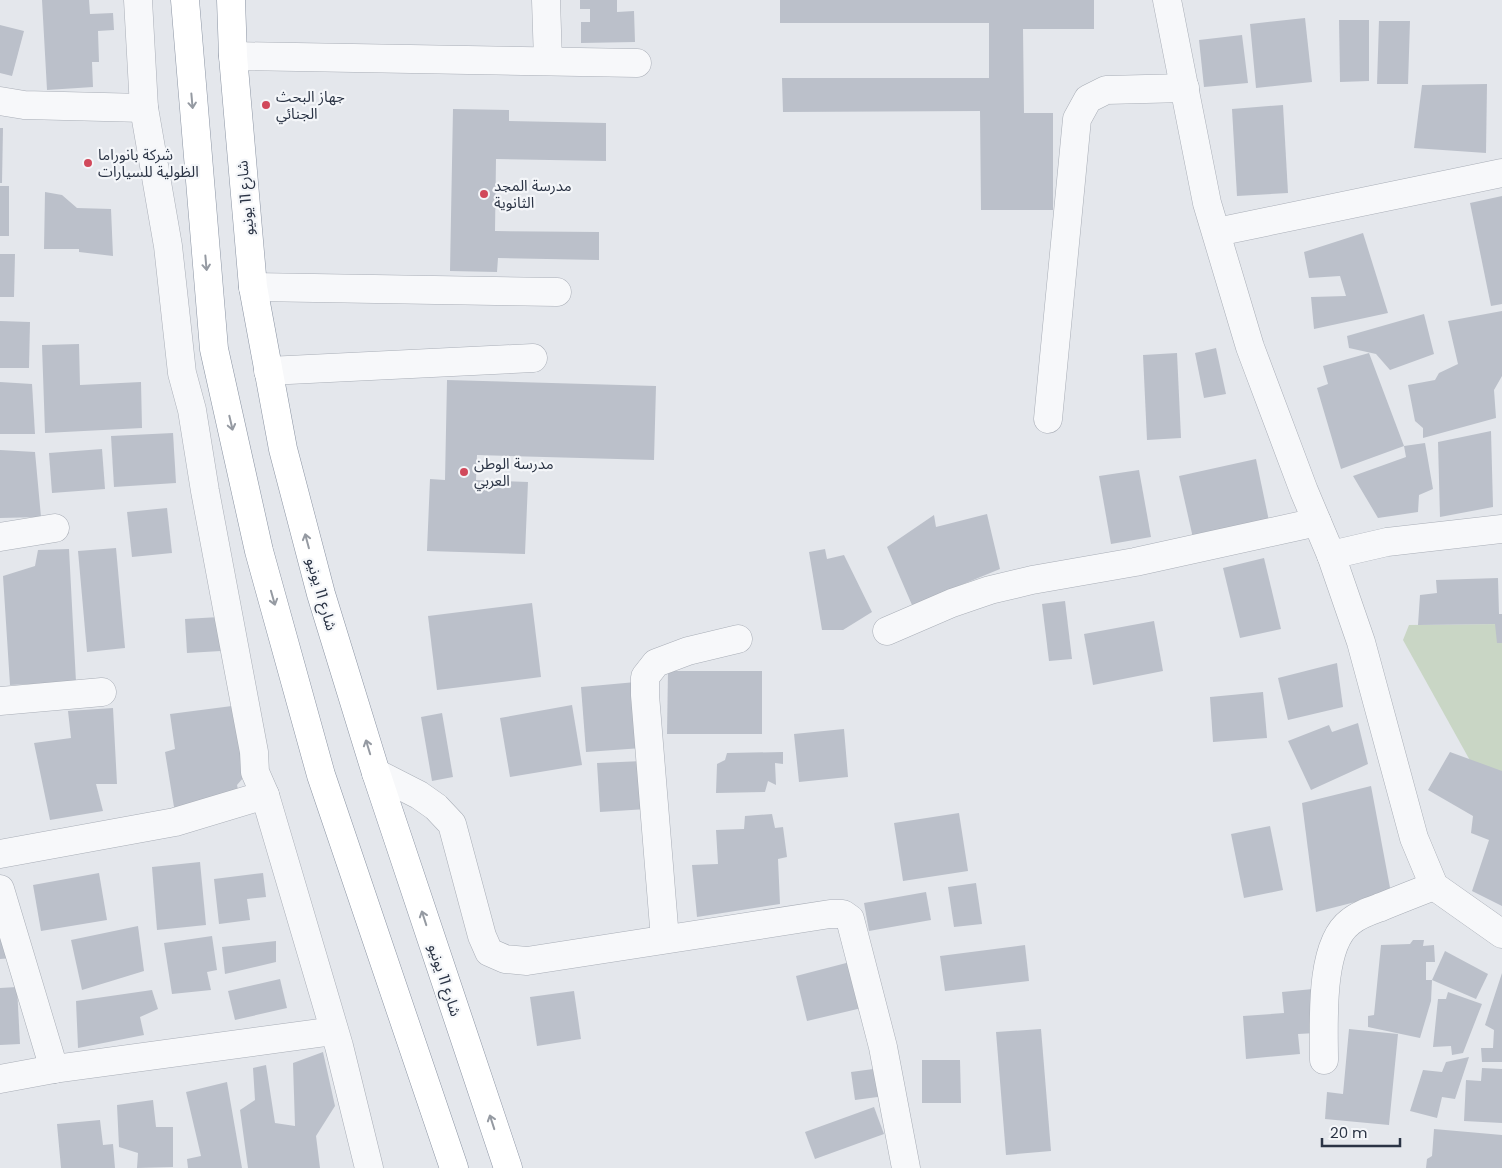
<svg xmlns="http://www.w3.org/2000/svg" width="1502" height="1168" viewBox="0 0 1502 1168" font-family="Poppins,'Noto Sans Arabic',sans-serif">
<style>
.green{fill:#c9d6c5}
.building{fill:#bbc0ca}
.lines{fill:none;stroke-linecap:round;stroke-linejoin:round}
.minor-casing{stroke:#a9aeb7;stroke-width:29}
.highway-casing{stroke:#8b94a3;stroke-width:29}
.minor{stroke:#f7f8fa;stroke-width:28}
.highway{stroke:#fff;stroke-width:28}
.oneway{stroke:#959aa2}
.poi-dot{fill:#d1495b;stroke:#f4f6f9;stroke-width:2}
.labels{text-anchor:middle;dominant-baseline:central;stroke-width:4.5;stroke-linejoin:round;paint-order:stroke}
.poi-label{font-size:15px;fill:#2b3445;stroke:#f4f6f9;text-anchor:start}
.street-label{font-size:15px;fill:#2b3445;stroke:#f4f6f9}
</style>
<rect width="100%" height="100%" fill="#e4e7ec"/>
<polygon class="green" points="1502,624 1502,818 1403,640 1409,625"/>
<g class="building">
<polygon points="42,0 89,0 90,14 113,13 114,30 98,31 99,62 92,62 93,87 47,90"/>
<polygon points="580,0 617,0 617,12 634,11 635,42 581,43 581,22 590,22 590,9 580,9"/>
<polygon points="780,0 1094,0 1094,29 1023,29 1024,113 1053,113 1053,210 981,210 980,111 783,112 782,78 989,78 989,23 780,23"/>
<polygon points="1305,18 1312,82 1256,88 1250,24"/>
<polygon points="1339,20 1369,20 1369,81 1340,82"/>
<polygon points="1379,21 1410,21 1408,84 1377,84"/>
<polygon points="0,25 24,31 12,76 0,73"/>
<polygon points="1242,35 1248,83 1204,87 1199,40"/>
<polygon points="1487,84 1486,153 1414,148 1422,85"/>
<polygon points="1283,105 1288,193 1237,196 1232,109"/>
<polygon points="453,109 509,110 509,121 606,123 606,161 496,159 495,231 599,232 599,260 498,258 497,272 450,271"/>
<polygon points="0,128 3,128 2,183 0,183"/>
<rect x="0" y="186" width="9" height="50"/>
<polygon points="45,192 62,195 77,208 111,209 113,256 79,252 79,249 44,249"/>
<polygon points="1502,196 1502,304 1491,306 1470,203"/>
<polygon points="1363,233 1388,313 1314,329 1311,297 1346,296 1340,276 1309,278 1304,252"/>
<polygon points="0,254 15,254 14,297 0,297"/>
<polygon points="1502,311 1502,376 1494,390 1496,418 1423,438 1423,428 1415,421 1408,385 1435,380 1439,373 1458,364 1448,321"/>
<polygon points="1424,314 1434,354 1390,370 1376,354 1349,348 1347,336"/>
<polygon points="0,321 30,322 29,368 0,368"/>
<polygon points="79,344 80,385 141,382 142,428 45,433 42,345"/>
<polygon points="1216,348 1226,394 1204,398 1195,353"/>
<polygon points="1177,353 1181,438 1147,440 1143,355"/>
<polygon points="1369,353 1404,446 1341,469 1317,388 1328,384 1323,366"/>
<polygon points="447,380 656,386 654,460 477,455 476,480 528,482 525,554 427,551 430,479 445,480"/>
<polygon points="0,382 32,384 35,434 0,434"/>
<polygon points="1491,431 1493,507 1440,517 1438,442"/>
<polygon points="173,433 176,483 114,487 111,436"/>
<polygon points="1425,443 1433,489 1419,495 1418,512 1378,518 1353,476 1406,457 1404,446"/>
<polygon points="102,449 105,489 52,493 49,453"/>
<polygon points="0,450 35,452 41,517 0,518"/>
<polygon points="1256,459 1269,521 1193,538 1179,476"/>
<polygon points="1139,470 1151,537 1111,544 1099,476"/>
<polygon points="167,508 172,553 132,557 127,512"/>
<polygon points="987,514 1000,569 912,605 887,547 934,515 936,527"/>
<polygon points="116,548 125,648 87,652 78,551"/>
<polygon points="69,549 76,682 10,685 3,576 35,566 38,550"/>
<polygon points="825,549 827,559 844,555 872,612 843,630 822,630 809,552"/>
<polygon points="1264,558 1281,629 1240,638 1223,568"/>
<polygon points="1498,578 1499,614 1502,614 1502,643 1497,643 1495,624 1418,625 1420,595 1437,593 1436,580"/>
<polygon points="1065,601 1072,659 1049,661 1042,604"/>
<polygon points="532,603 541,677 437,690 428,616"/>
<polygon points="219,617 221,651 187,653 185,619"/>
<polygon points="1154,621 1163,671 1093,685 1084,634"/>
<polygon points="1337,663 1343,707 1288,720 1278,678"/>
<polygon points="668,671 762,671 762,734 667,734"/>
<polygon points="636,682 642,748 586,752 581,687"/>
<polygon points="1263,692 1267,738 1213,742 1210,697"/>
<polygon points="572,705 582,765 510,777 500,718"/>
<polygon points="232,706 249,771 237,785 240,798 175,813 165,752 175,749 170,714"/>
<polygon points="113,708 117,784 96,784 103,811 50,820 34,743 71,738 68,711"/>
<polygon points="442,713 453,777 432,781 421,717"/>
<polygon points="1358,723 1368,764 1311,790 1288,741 1329,725 1332,732"/>
<polygon points="844,729 848,777 799,782 794,734"/>
<polygon points="783,752 783,764 775,763 776,785 768,781 765,792 716,793 717,764 725,760 727,753"/>
<polygon points="1450,752 1502,771 1502,906 1472,891 1489,840 1471,833 1473,816 1428,790"/>
<polygon points="643,761 647,809 600,812 597,763"/>
<polygon points="1371,786 1391,893 1316,912 1302,803"/>
<polygon points="959,813 968,871 903,881 894,823"/>
<polygon points="772,814 775,828 783,827 787,857 778,859 780,904 697,917 692,865 718,864 716,830 744,829 745,816"/>
<polygon points="1270,826 1283,890 1244,898 1231,834"/>
<polygon points="200,862 206,925 157,930 152,867"/>
<polygon points="99,873 107,920 41,931 33,885"/>
<polygon points="263,873 266,897 247,899 250,920 219,924 214,879"/>
<polygon points="976,883 982,924 954,927 948,887"/>
<polygon points="926,892 931,920 869,931 864,903"/>
<polygon points="0,911 12,958 0,959"/>
<polygon points="138,926 144,971 82,990 71,940"/>
<polygon points="212,936 217,970 207,972 211,990 172,994 164,943"/>
<polygon points="1413,940 1424,940 1423,946 1434,945 1435,962 1426,962 1426,980 1432,980 1431,1001 1420,1038 1368,1027 1368,1016 1374,1015 1381,945 1410,944"/>
<polygon points="276,941 276,962 225,974 222,947"/>
<polygon points="1025,945 1029,981 945,991 940,956"/>
<polygon points="1445,951 1488,974 1476,999 1432,980"/>
<polygon points="854,961 866,1007 807,1021 796,976"/>
<polygon points="1502,973 1502,1062 1482,1062 1481,1048 1493,1048 1494,1030 1485,1025"/>
<polygon points="280,979 287,1008 235,1020 228,991"/>
<polygon points="17,987 20,1044 0,1045 0,988"/>
<polygon points="1313,989 1316,1033 1298,1034 1300,1054 1246,1059 1243,1016 1284,1013 1282,992"/>
<polygon points="152,990 158,1009 140,1017 144,1035 78,1048 76,1001"/>
<polygon points="574,991 581,1039 537,1046 530,997"/>
<polygon points="1448,992 1482,1004 1463,1053 1452,1055 1451,1046 1433,1047 1438,999 1446,999"/>
<polygon points="1041,1029 1051,1151 1006,1155 996,1032"/>
<polygon points="1349,1029 1398,1034 1389,1125 1325,1119 1327,1092 1343,1094"/>
<polygon points="323,1052 335,1106 316,1136 320,1168 248,1168 240,1110 255,1100 253,1068 266,1065 275,1123 295,1126 293,1063"/>
<polygon points="1469,1057 1455,1099 1442,1097 1437,1118 1410,1111 1423,1070 1442,1072 1446,1062"/>
<polygon points="922,1060 960,1060 961,1103 922,1103"/>
<polygon points="881,1068 885,1096 855,1100 851,1072"/>
<polygon points="1482,1068 1502,1069 1502,1123 1464,1121 1466,1080 1481,1081"/>
<polygon points="227,1082 242,1168 188,1168 187,1159 201,1156 186,1092"/>
<polygon points="153,1100 156,1127 173,1127 173,1167 137,1168 138,1153 119,1147 117,1105"/>
<polygon points="874,1107 884,1134 815,1159 805,1132"/>
<polygon points="100,1120 103,1145 113,1144 115,1168 61,1168 57,1124"/>
<polygon points="1434,1129 1502,1135 1502,1168 1426,1168 1427,1159 1432,1156"/>
</g>
<g class="lines">
<g class="minor-casing">
<g id="minor">
<polyline points="138,0 144,108 168,246 182,373 192,410 205,491 254,752 255,772 265,795 339,1046 369,1168"/>
<polyline points="546,0 548,61"/>
<polyline points="1167,0 1207,203 1250,347 1304,491 1331,555 1361,642 1414,838 1434,886 1502,934"/>
<polyline points="233,56 637,63"/>
<polyline points="0,101 24,105 144,108"/>
<polyline points="1217,232 1502,173"/>
<polyline points="253,287 557,292"/>
<polyline points="268,371 533,358"/>
<polyline points="1048,419 1077,119 1088,99 1106,90 1185,88"/>
<polyline points="0,537 55,528"/>
<polyline points="1331,555 1387,542 1502,529"/>
<polyline points="887,631 952,603 990,590 1032,580 1135,562 1317,522"/>
<polyline points="0,701 102,692"/>
<polyline points="376,773 419,795 436,807 452,824 482,936 489,952 505,959 527,961 830,914 843,914 850,919 883,1047 906,1168"/>
<polyline points="0,854 175,822 265,795"/>
<polyline points="0,889 54,1069"/>
<polyline points="665,939 645,695 645,677 656,663 688,651 738,639"/>
<path d="M 1324,1060 C 1324,1024 1319,945 1350,922 C 1358,915 1370,911 1381,907 C 1398,900 1416,893 1434,886"/>
<polyline points="0,1079 54,1069 334,1031"/>
</g>
</g>
<g class="highway-casing">
<g id="highway">
<polyline points="185,0 214,349 259,551 321,775 454,1168"/>
<polyline points="231,0 233,56 253,287 283,449 321,594 376,773 508,1168"/>
</g>
</g>
<use href="#minor" class="minor"/>
<use href="#highway" class="highway"/>
</g>
<defs><path id="oneway-shaft" d="M-6 0H5M1.5-3L5.5 0L1.5 3" fill="none" stroke-width="1.6" stroke-linecap="round" stroke-linejoin="round" transform="scale(1.25)"/></defs>
<g class="oneway">
<use href="#oneway-shaft" transform="translate(192 101) rotate(85)"/>
<use href="#oneway-shaft" transform="translate(206 263) rotate(85)"/>
<use href="#oneway-shaft" transform="translate(231 423) rotate(77)"/>
<use href="#oneway-shaft" transform="translate(307 541) rotate(-105)"/>
<use href="#oneway-shaft" transform="translate(273 598) rotate(74)"/>
<use href="#oneway-shaft" transform="translate(368 747) rotate(-107)"/>
<use href="#oneway-shaft" transform="translate(424 918) rotate(-108)"/>
<use href="#oneway-shaft" transform="translate(492 1122) rotate(-108)"/>
</g>
<g class="poi-dot">
<circle cx="266" cy="105" r="5"/>
<circle cx="88" cy="163" r="5"/>
<circle cx="484" cy="194" r="5"/>
<circle cx="464" cy="472" r="5"/>
</g>
<g class="labels">
<g class="poi-label">
<text x="276" y="96">جهاز البحث<tspan x="276" dy="17">الجنائي</tspan></text>
<text x="98" y="154">شركة بانوراما<tspan x="98" dy="17">الظولية للسيارات</tspan></text>
<text x="494" y="185">مدرسة المجد<tspan x="494" dy="17">الثانوية</tspan></text>
<text x="474" y="463">مدرسة الوطن<tspan x="474" dy="17">العربي</tspan></text>
</g>
<g class="street-label">
<text transform="translate(245 198) rotate(-95)">شارع 11 يونيو</text>
<text transform="translate(322 594) rotate(74)">شارع 11 يونيو</text>
<text transform="translate(445 980) rotate(72)">شارع 11 يونيو</text>
</g>
</g>
<path d="M1322 1138v8h78v-8" fill="none" stroke="#2b3445" stroke-width="2.5"/>
<text x="1330" y="1138" font-size="15" fill="#2b3445" stroke="#f4f6f9" stroke-width="4" paint-order="stroke">20 m</text>
</svg>
